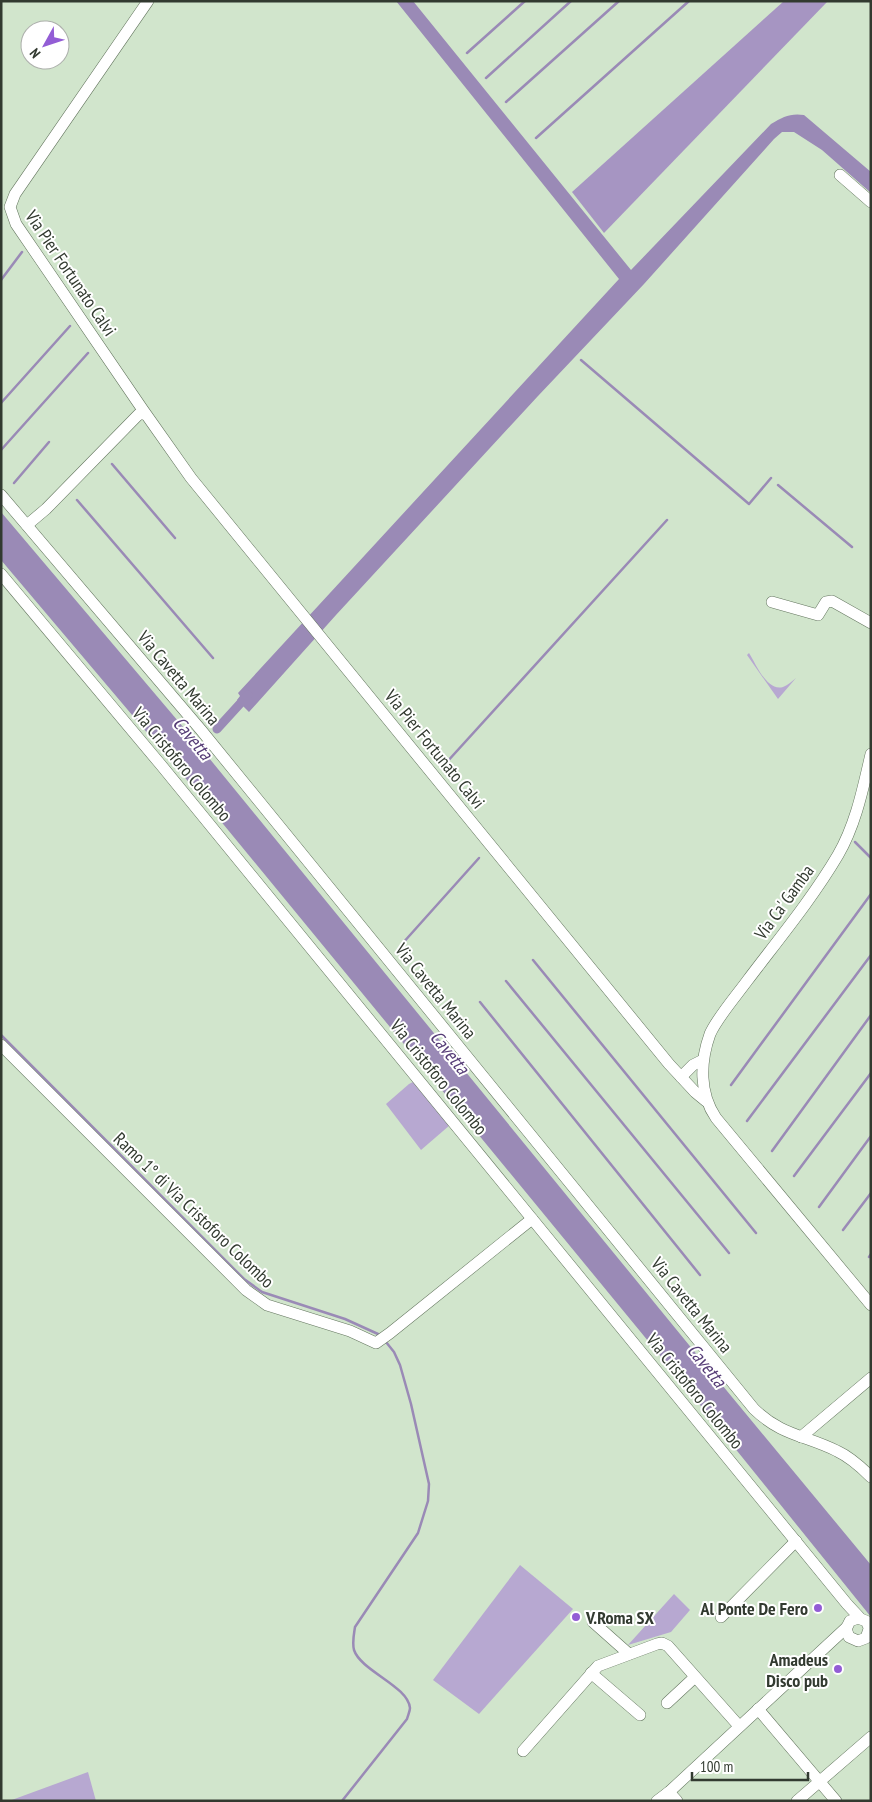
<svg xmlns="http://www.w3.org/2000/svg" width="872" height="1802" viewBox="0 0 872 1802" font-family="'PT Sans Narrow',sans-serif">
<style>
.green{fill:#b7a8d1}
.forest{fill:#a695c2}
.water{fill:#9a8ab6}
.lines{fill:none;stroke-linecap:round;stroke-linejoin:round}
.stream{stroke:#9a8ab6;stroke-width:2.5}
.canal{stroke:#9a8ab6;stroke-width:9}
.minor-casing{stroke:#64765f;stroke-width:12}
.minor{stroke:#fff;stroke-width:11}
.poi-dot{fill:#935dd5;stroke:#fff;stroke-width:2}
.labels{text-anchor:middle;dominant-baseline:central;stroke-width:4;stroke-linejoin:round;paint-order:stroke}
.street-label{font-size:18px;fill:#323a30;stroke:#fff}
.poi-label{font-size:18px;font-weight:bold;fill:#323a30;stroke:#fff;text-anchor:end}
.water-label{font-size:19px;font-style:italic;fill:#553c76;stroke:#fff}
</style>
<rect width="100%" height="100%" fill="#d1e5cc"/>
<g class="green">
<path d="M 749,653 C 756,664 767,692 783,687 C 788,685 792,681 796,678 L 778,699 L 747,655 Z"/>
<polygon points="415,1081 450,1125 421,1150 386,1104 409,1084"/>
<polygon points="520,1565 573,1609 479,1714 433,1680"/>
<polygon points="674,1594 690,1610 671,1632 628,1645"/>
<polygon points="88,1772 96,1801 9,1801"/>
</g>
<polygon class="forest" points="784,1 828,1 604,233 572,192"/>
<g class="water">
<path d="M 396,1 L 413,1 L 631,270 L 771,124 C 783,117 790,113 804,115 L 871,172 L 871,193 L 822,150 L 794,132 L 782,132 L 774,139 L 644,284 L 538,396 L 336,615 L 249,712 L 237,700 L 240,696 L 238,693 L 619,279 Z"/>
<polygon points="1,512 200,747 689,1345 871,1565 871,1617 667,1364 182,774 1,560"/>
</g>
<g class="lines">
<g class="stream">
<polyline points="467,53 525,1"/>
<polyline points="486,78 571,1"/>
<polyline points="506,102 619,1"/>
<polyline points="536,138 689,1"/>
<polyline points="1,280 22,252"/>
<polyline points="581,360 749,504 771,478"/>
<polyline points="1,403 70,326"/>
<polyline points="1,450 88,353"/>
<polyline points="112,464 175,538"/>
<polyline points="14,483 49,442"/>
<polyline points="778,485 852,547"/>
<polyline points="77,500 213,658"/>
<polyline points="446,763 667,520"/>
<polyline points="855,842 871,858"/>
<polyline points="402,944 479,858"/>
<polyline points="533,960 756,1233"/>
<polyline points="506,981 729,1253"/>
<polyline points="480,1002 700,1275"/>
<polyline points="1,1035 244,1279 262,1292 345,1319 378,1334"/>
<polyline points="731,1085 871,894"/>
<polyline points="747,1121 871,955"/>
<polyline points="772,1151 871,1015"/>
<polyline points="794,1176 871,1073"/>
<polyline points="819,1207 871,1136"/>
<polyline points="843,1230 871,1193"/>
<polyline points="869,1257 871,1254"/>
<path d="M 342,1801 L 407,1719 C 408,1715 410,1711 410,1708 C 408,1686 361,1671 354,1650 C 352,1642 354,1634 355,1627 L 418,1533 L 428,1501 L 429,1484 L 411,1404 L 400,1365 L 394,1352 L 386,1342"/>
</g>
<polyline class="canal" points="217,729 248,695"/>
<g class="minor-casing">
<g id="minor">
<polyline points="148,1 15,194 10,207 16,224 143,410 191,478 669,1064 695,1092 706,1101"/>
<polyline points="840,175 871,202"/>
<path d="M 1,495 L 201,730 L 754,1409 C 782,1436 805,1435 837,1451 C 850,1457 861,1467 871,1477"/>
<polyline points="27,525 46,509 139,414 145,414"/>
<polyline points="1,574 161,765 847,1604 860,1618"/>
<polyline points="772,602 818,615 826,602 832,601 871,623"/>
<path d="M 871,754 C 863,788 856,824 838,855 C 812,899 778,940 747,981 C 736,996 717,1018 710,1034 C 700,1062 699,1093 716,1118 L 871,1305"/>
<polyline points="1,1045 246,1290 267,1305 350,1331 376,1343 390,1333 532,1219"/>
<polyline points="681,1077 693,1065 703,1060"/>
<polyline points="801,1437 871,1378"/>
<polyline points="721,1617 796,1541"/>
<polyline points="593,1622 629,1654"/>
<polyline points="869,1629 866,1638 858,1641 849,1637 846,1629 850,1621 858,1618 866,1621 871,1631"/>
<polyline points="591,1673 640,1715"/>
<polyline points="667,1703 695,1677"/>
<polyline points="758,1709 836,1801"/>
<polyline points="523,1751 598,1666 657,1644 662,1643 668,1646 739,1726"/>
<polyline points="665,1796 669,1792 677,1801"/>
<polyline points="657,1801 669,1792 846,1628"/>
<polyline points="797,1801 871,1737"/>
</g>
</g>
<use href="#minor" class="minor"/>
</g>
<g class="poi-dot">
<circle cx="818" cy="1608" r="5"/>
<circle cx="576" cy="1617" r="5"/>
<circle cx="838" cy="1669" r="5"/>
</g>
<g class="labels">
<g class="street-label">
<text transform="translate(71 273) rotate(56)">Via Pier Fortunato Calvi</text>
<text transform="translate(179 678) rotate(50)">Via Cavetta Marina</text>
<text transform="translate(435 749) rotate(51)">Via Pier Fortunato Calvi</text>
<text transform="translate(182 764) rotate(50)">Via Cristoforo Colombo</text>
<text transform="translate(784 902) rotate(-54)">Via Ca' Gamba</text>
<text transform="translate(436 991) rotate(51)">Via Cavetta Marina</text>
<text transform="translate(439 1077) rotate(51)">Via Cristoforo Colombo</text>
<text transform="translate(194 1210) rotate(44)">Ramo 1° di Via Cristoforo Colombo</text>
<text transform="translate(692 1305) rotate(51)">Via Cavetta Marina</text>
<text transform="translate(695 1391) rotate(51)">Via Cristoforo Colombo</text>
</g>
<g class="poi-label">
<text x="808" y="1608">Al Ponte De Fero</text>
<text x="586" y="1617" text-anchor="start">V.Roma SX</text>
<text x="828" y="1659">Amadeus<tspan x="828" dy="21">Disco pub</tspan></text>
</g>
<g class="water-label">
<text transform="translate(193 738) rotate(50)">Cavetta</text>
<text transform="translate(450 1052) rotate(51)">Cavetta</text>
<text transform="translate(707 1365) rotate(51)">Cavetta</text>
</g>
</g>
<rect width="872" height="1802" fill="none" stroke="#323a30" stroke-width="5"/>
<g transform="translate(45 45) rotate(230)"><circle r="24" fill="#ffffff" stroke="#adb0ac"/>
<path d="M0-4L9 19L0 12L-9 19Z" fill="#935dd5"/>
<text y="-8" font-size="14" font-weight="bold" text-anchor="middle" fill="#323a30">N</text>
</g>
<path d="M692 1772v8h116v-8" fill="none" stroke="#323a30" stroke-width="2.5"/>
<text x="700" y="1772" font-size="15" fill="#323a30" stroke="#ffffff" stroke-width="4" paint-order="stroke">100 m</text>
</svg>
